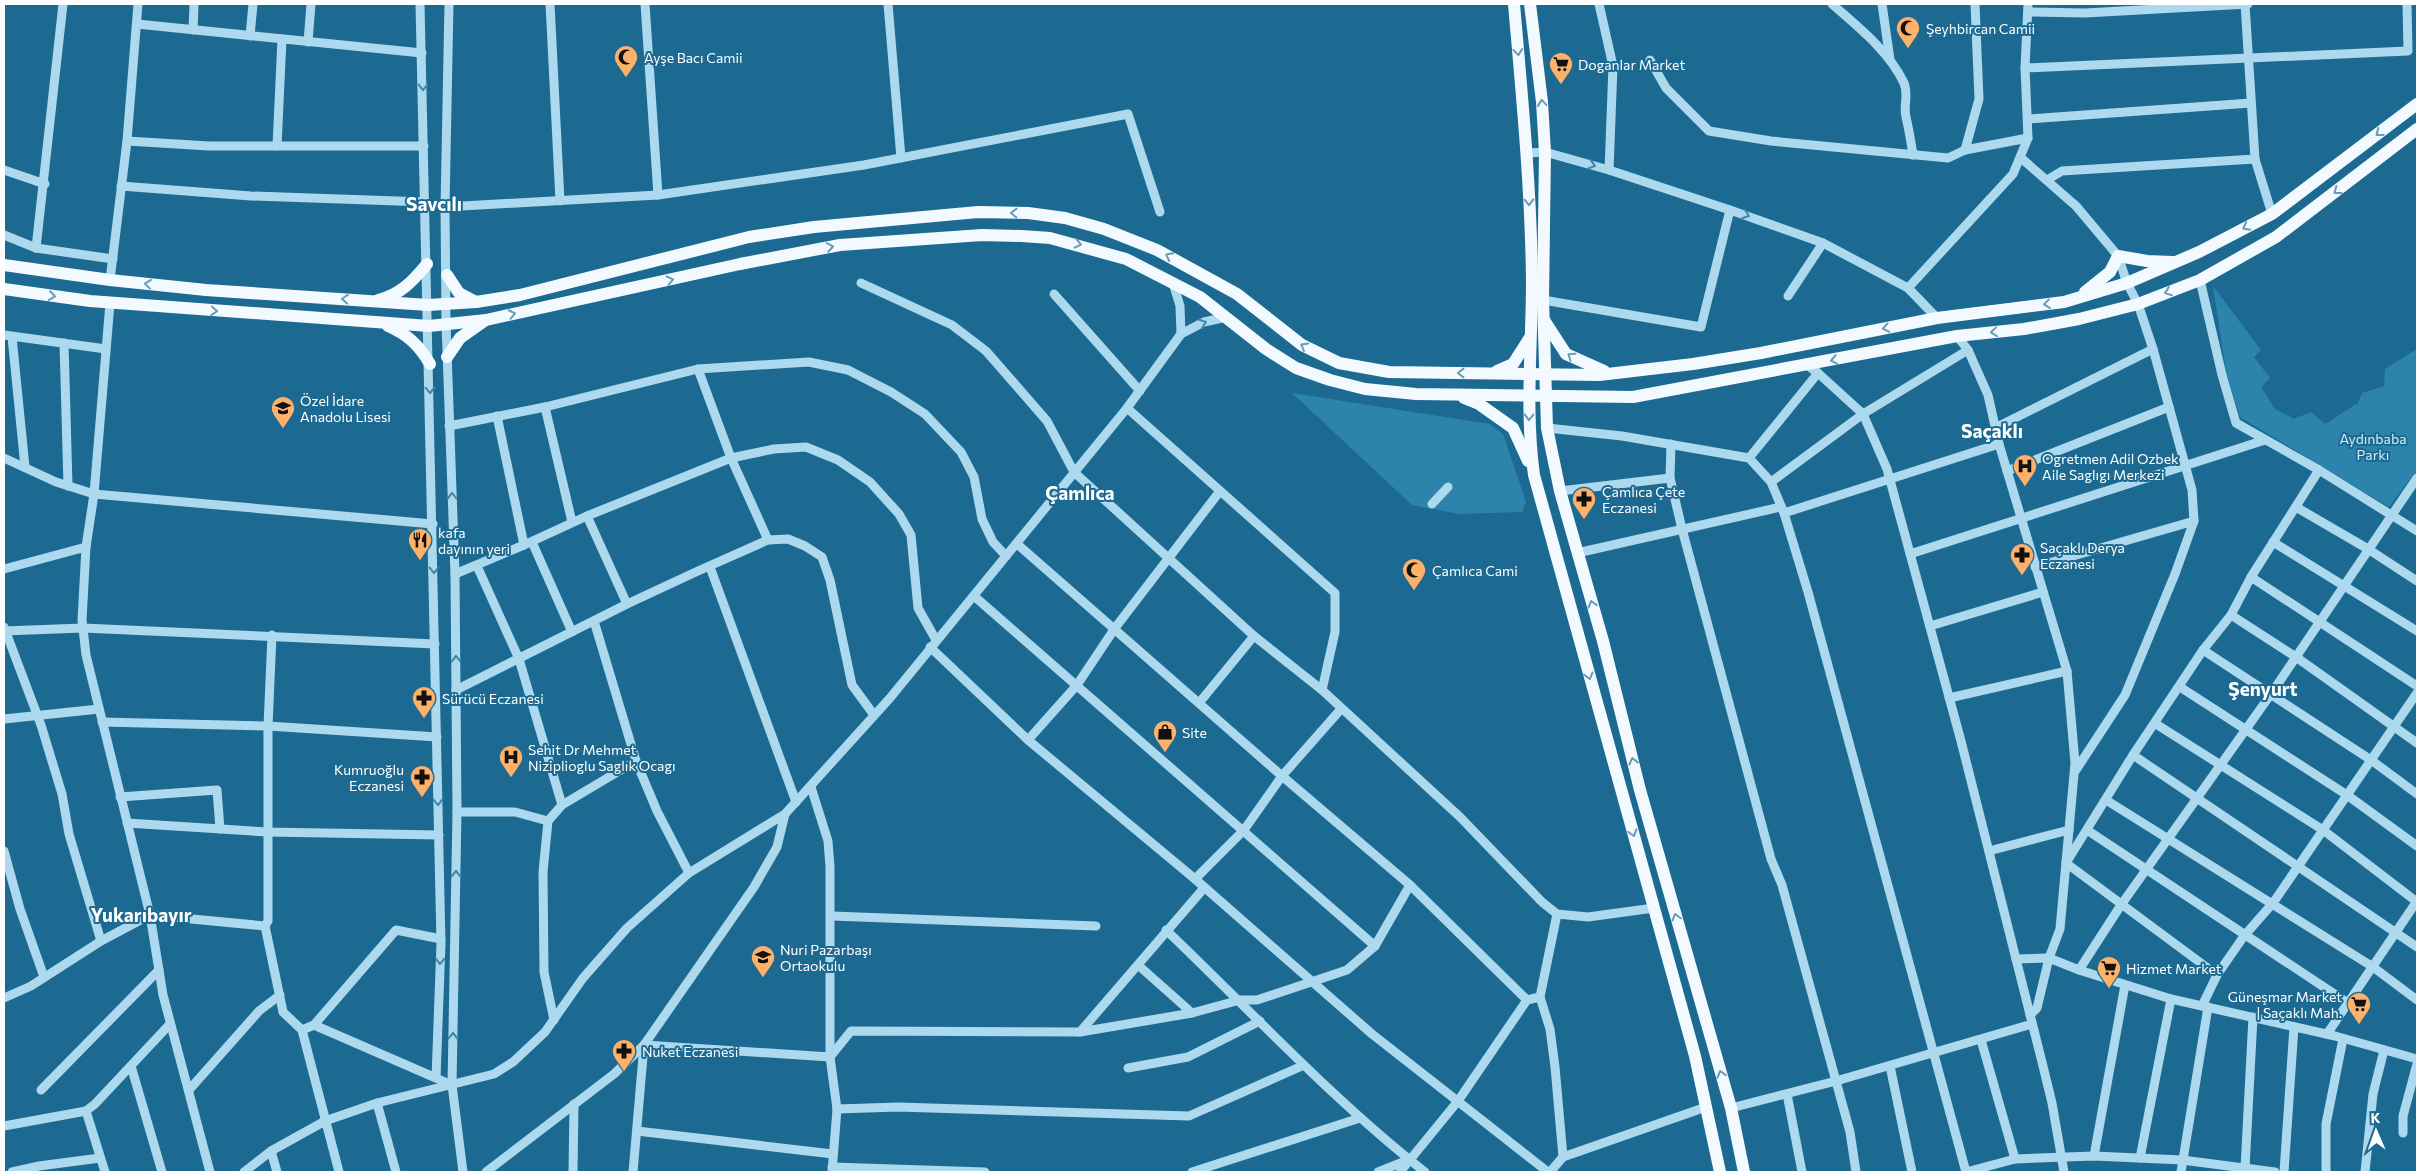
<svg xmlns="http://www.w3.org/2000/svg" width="2421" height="1176" viewBox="0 0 2421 1176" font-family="Commissioner,sans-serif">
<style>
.green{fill:#2c84ad}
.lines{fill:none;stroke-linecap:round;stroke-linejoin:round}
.minor{stroke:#acd9ee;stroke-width:9}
.major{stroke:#f3faff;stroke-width:12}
.oneway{stroke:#679cb8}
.oneway2{stroke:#4086a8}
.labels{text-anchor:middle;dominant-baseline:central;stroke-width:4;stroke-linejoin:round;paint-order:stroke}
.poi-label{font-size:14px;fill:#fff;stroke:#1c6a91;text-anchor:start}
.park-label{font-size:14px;fill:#d2edfa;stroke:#1c6a91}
.district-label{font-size:19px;font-weight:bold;fill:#fff;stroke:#1c6a91}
</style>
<rect width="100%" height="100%" fill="#1c6a91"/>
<g class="green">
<polygon points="2213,286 2261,350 2254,357 2270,378 2261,387 2275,409 2294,419 2311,412 2325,424 2358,403 2362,393 2384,386 2385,369 2417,349 2417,470 2389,507 2240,417 2226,372"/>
<polygon points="1292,393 1490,424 1503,434 1526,502 1522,512 1459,514 1412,505"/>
</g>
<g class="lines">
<g class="minor">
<polyline points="420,4 441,943 436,1078 452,1085"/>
<polyline points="449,4 445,207 446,323 455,574 457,812 452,1085 463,1172"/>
<polyline points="550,4 560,201"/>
<polyline points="645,4 658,195"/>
<polyline points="888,4 901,158"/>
<polyline points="1599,4 1613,66 1609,170"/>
<path d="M 1832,4 C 1858,27 1889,51 1904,83 C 1909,95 1903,106 1906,117 C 1909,130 1911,142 1913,155"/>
<polyline points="1882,4 1890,60"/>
<polyline points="2245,4 2255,159 2272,214"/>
<polyline points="2028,12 2085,13 2248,4"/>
<polyline points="137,24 422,53"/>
<polyline points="193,30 194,4"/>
<polyline points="250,36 253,4"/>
<polyline points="308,42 311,4"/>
<polyline points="1650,60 1666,88 1709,131 1771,141 1948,158 1965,150 2028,138"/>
<polyline points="2025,68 2408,51 2407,4"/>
<polyline points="2028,119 2251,103"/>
<polyline points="127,141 209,146 424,146"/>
<polyline points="277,146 282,39"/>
<polyline points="1965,150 1979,99 1975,4"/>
<polyline points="1528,153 1545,152 1609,170 1730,210 1823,243 1908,288 1937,318"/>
<polyline points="2021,158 2076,206 2118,256 2127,283 2138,304 2153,349 2192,490 2194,521 2175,574 2125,695 2076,770"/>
<polyline points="4,170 45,184"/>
<polyline points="2047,180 2062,171 2255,159"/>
<polyline points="121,186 251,196 426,202"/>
<polyline points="445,207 658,195 864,165 1128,114 1160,212"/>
<polyline points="4,235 36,248 113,259"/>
<polyline points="36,248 63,4"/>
<polyline points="110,280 127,141 138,4"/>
<polyline points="2200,280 2222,375 2236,423 2319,470 2251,577 2231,615 2203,650 2133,755 2066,863 2217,975"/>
<polyline points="861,283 952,325 986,351 1047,421 1074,472 1254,636 1322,690 1460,817 1542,902 1557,914 1588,917 1654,908"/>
<polyline points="1173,283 1180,306 1181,334"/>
<polyline points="1908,288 2013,174 2028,138 2025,68 2028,4"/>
<polyline points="1054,294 1140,391"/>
<polyline points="1788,296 1823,243"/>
<polyline points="1543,300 1701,327 1730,210"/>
<polyline points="110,303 94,494 86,547 82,620 86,655 150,915 163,995 210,1172"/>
<polyline points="4,335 106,349"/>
<polyline points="1957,336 1968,350 1988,395 1999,444 2067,671 2075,763 2060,929 2049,958 2037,1008 2030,1015"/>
<polyline points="12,337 25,467"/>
<polyline points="64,343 68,486"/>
<polyline points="1807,365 1818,373 1863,414 1887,469 1961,741 2042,1062 2052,1103 2064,1172"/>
<polyline points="698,369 731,458 768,540"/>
<polyline points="545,407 572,522"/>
<polyline points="1127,408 1335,593 1335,632 1322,690"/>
<polyline points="497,416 524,545"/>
<polyline points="449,426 545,407 698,369 809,362 848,370 891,392 925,414 961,452 974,477 982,519 993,542 1006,556"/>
<polyline points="1547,428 1622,436 1749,458 1771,482 1784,513 1808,592 1966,1172"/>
<polyline points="1995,428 2153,349"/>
<polyline points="1671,444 1670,478 1682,529 1771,859 1782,885 1850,1132 1856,1172"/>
<polyline points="4,458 56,482 94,494 433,524"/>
<polyline points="1749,458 1818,373"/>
<polyline points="2319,470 2417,531"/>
<polyline points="2007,471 2169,407"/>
<polyline points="1771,482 1863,414 1968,350"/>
<polyline points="1560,491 1670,478"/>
<polyline points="1432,504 1448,487"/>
<polyline points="2296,507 2368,549 2417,581"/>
<polyline points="1784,513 1999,444"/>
<polyline points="587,516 627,604"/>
<polyline points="532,542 572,632"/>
<polyline points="2273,542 2417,631"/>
<polyline points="1017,544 1282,776 1410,885 1527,1000"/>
<polyline points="1577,553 1781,507"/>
<polyline points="1910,554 2265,440"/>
<polyline points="477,566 519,659 562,805 548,821 543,872 544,972 554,1020"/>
<polyline points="710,567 796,802"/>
<polyline points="2035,567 2194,521"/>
<polyline points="4,569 86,547"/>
<polyline points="455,574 524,545 587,516 731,458 774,449 806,447 838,460 870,482 899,514 911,535 918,608 936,640"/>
<polyline points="2251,577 2417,686"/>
<polyline points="974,596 1375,946"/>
<polyline points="2231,615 2296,657 2417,743"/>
<polyline points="594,621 636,761 657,811 689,873"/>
<polyline points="1930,626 2043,592"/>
<polyline points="4,627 41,725 62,794 69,834 101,941"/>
<polyline points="4,631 83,628 435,644"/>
<polyline points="272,635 268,726 268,921 265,926 283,1012 302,1030 339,1172"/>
<polyline points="930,647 1028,740 1195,879 1372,1034 1548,1172"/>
<polyline points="2203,650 2371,760 2417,794"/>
<polyline points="2180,687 2347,795 2417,846"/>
<polyline points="456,690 627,604 698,571 768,540 788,539 805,546 822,557 830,580 852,685 874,715"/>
<polyline points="1949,698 2067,671"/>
<polyline points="1199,703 1254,636"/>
<polyline points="4,719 99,709"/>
<polyline points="102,722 268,726 437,737"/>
<polyline points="2156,724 2323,830 2417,902"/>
<polyline points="1028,740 1077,685 1115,628 1220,491"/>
<polyline points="2133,755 2417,947"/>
<polyline points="811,787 828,841 830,867 830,1057 837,1109 832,1172"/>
<polyline points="120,797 217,790 220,829"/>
<polyline points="2106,800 2373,967 2417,1000"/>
<polyline points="562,805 636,761"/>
<polyline points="457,812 515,812 548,821"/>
<polyline points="127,823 267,832 439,835"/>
<polyline points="2087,830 2348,1003"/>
<polyline points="4,851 20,909 44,977"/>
<polyline points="1989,851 2069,830"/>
<polyline points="1195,879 1244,830 1282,776 1341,709"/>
<polyline points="832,916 1096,926"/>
<path d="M 1166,930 C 1252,1012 1332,1099 1425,1172"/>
<polyline points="2016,959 2049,958 2079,970 2171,999 2335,1036 2417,1059"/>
<polyline points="1138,965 1192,1013"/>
<polyline points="2079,970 2121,905 2271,694 2417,478"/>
<polyline points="4,998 31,986 101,941 150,915 265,926"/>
<polyline points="2202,1006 2217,975 2244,936 2273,903 2417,693"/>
<polyline points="314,1025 436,1078"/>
<polyline points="302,1030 314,1025 396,930 441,939"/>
<polyline points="1080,1032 1204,888"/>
<polyline points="2327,1034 2417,901"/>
<polyline points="1981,1040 2015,1159"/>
<polyline points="131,1066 162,1172"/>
<polyline points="1890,1066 1912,1172"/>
<polyline points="1128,1068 1188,1057 1260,1021"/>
<polyline points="41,1090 159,970"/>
<polyline points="189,1090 259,1011 280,995"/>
<polyline points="1787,1094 1802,1172"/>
<polyline points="377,1103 396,1172"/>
<polyline points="1731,1108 1836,1081 2032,1024"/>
<polyline points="837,1109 898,1107 1189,1116 1302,1066"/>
<polyline points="4,1126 86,1111"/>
<polyline points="637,1131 833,1154"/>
<polyline points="2403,1133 2403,1116 2417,1064"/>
<polyline points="271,1151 277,1172"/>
<polyline points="2094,1156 2125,985"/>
<polyline points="1563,1157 1706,1107"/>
<polyline points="2140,1158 2171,999"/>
<polyline points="832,1167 985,1172"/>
<polyline points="2245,1168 2253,1017"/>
<polyline points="12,1172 39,1166 100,1158"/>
<polyline points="105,1172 86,1111 95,1104 170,1024"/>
<polyline points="244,1172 271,1151 325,1121 377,1103 494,1074 513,1062 545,1032 583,978 627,928 689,873 785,814 890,698 1127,408 1181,334 1204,322 1227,317"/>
<polyline points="486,1172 614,1074 644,1045 754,887 777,847 785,814"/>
<polyline points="573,1172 574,1104"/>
<polyline points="633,1172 644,1045 830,1057 851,1031 1080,1032 1192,1013 1240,1000 1257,1000 1347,970 1375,946 1410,885"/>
<polyline points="1192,1172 1360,1118"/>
<polyline points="1378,1172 1408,1160"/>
<polyline points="1400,1172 1458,1101 1527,1000 1540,997"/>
<polyline points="1550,1172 1563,1157 1555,1067 1550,1029 1540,997 1557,914"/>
<polyline points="1966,1172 2015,1159 2094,1156 2182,1160 2275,1172"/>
<polyline points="2181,1172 2208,1007"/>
<polyline points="2284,1172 2294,1027"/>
<polyline points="2326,1172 2326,1124 2343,1039"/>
<polyline points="2365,1172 2373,1094 2384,1050"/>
</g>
<g class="major">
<path d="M 1514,4 C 1522,96 1531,188 1532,281 C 1532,346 1525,410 1534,475 L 1695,1056 L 1720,1172"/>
<polyline points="1530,4 1542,102 1545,152 1543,300 1547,428 1560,491 1603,641 1640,790 1731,1108 1744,1172"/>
<polyline points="4,265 110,280 206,290 428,305 476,302 520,295 749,237 814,227 978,212 1028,213 1065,218 1104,229 1157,250 1237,294 1302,345 1339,363 1389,372 1599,375 1693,364 1761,353 1937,318 2064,302 2127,283 2199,252 2272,214 2417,104"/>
<polyline points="447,275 459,293 476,302"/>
<polyline points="4,289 90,301 429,326 486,320 740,264 840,245 982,235 1022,236 1050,238 1126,259 1200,297 1266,349 1296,368 1330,380 1365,389 1416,394 1633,397 1957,336 2024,329 2079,319 2138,304 2200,280 2276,237 2417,129"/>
<polyline points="2085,292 2110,272 2118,256 2147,261 2172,262"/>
<path d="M 378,300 C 400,295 413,281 427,264"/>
<polyline points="1544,320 1566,354 1604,371"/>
<path d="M 388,326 C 407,334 419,345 430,364"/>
<polyline points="447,357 460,338 484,321"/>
<polyline points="1497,371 1513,364 1529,339"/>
<polyline points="1464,398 1479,404 1513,428 1528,461"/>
</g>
</g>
<defs><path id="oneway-chevron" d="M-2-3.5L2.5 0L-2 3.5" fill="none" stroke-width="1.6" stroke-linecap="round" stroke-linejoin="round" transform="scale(1.25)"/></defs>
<g class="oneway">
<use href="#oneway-chevron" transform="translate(1518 52) rotate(85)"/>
<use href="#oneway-chevron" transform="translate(1542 103) rotate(-95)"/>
<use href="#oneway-chevron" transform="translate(2379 133) rotate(142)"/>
<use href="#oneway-chevron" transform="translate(2337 191) rotate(143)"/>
<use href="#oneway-chevron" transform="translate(1529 202) rotate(88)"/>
<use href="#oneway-chevron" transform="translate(1014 213) rotate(-179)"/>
<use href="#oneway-chevron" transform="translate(2246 227) rotate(152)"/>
<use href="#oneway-chevron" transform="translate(1078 244) rotate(13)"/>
<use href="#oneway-chevron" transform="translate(830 247) rotate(-10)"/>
<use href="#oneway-chevron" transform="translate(1169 256) rotate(-153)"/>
<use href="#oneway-chevron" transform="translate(670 280) rotate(-13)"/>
<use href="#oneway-chevron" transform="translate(148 284) rotate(-174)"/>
<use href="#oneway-chevron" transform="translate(2168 292) rotate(159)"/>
<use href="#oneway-chevron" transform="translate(52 296) rotate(8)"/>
<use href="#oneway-chevron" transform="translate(345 299) rotate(-176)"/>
<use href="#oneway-chevron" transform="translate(2047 304) rotate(173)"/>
<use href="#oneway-chevron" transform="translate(214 311) rotate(4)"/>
<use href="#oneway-chevron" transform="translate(512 314) rotate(-12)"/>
<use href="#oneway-chevron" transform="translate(1886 328) rotate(169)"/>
<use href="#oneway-chevron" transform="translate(1994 332) rotate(174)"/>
<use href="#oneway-chevron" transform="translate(1304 346) rotate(-150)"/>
<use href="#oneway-chevron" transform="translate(1571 356) rotate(-145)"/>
<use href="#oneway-chevron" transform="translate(1834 360) rotate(169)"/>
<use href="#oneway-chevron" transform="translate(1461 373) rotate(180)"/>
<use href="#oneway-chevron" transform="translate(1529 417) rotate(91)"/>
<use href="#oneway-chevron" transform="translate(1592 604) rotate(-106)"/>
<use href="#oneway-chevron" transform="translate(1589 676) rotate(75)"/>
<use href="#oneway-chevron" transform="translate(1633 761) rotate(-104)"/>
<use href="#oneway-chevron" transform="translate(1633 833) rotate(74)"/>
<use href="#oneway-chevron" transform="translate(1676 917) rotate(-106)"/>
<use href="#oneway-chevron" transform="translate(1721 1074) rotate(-106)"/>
</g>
<g class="oneway2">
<use href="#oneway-chevron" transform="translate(423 87) rotate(89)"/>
<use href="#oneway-chevron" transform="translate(1592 165) rotate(16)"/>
<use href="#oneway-chevron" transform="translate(1746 215) rotate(20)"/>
<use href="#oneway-chevron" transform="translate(1203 323) rotate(-21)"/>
<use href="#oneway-chevron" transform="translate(430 390) rotate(89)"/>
<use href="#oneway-chevron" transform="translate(452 496) rotate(-92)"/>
<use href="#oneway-chevron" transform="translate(434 570) rotate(89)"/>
<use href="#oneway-chevron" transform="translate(456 659) rotate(-91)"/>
<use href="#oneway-chevron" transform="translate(438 802) rotate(89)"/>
<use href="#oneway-chevron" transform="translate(456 874) rotate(-89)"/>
<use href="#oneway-chevron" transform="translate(440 961) rotate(92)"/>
<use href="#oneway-chevron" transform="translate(453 1036) rotate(-89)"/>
</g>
<defs>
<g id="mosque-pin" transform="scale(1.25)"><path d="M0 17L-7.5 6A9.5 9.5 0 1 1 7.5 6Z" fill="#ffb169" stroke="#1c6a91"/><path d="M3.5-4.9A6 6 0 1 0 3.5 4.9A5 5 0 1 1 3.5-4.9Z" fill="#111"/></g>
<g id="supermarket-pin" transform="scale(1.25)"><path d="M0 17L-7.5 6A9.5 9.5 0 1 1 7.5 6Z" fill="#ffb169" stroke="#1c6a91"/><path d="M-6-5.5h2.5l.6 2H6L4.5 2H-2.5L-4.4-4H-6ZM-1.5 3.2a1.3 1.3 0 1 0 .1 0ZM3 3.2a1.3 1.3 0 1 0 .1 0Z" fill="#111"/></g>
<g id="school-pin" transform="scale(1.25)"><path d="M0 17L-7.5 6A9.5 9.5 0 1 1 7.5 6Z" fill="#ffb169" stroke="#1c6a91"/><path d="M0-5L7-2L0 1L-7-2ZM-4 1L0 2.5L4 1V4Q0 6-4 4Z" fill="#111"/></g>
<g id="hospital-pin" transform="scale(1.25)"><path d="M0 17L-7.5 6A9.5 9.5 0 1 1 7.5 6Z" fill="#ffb169" stroke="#1c6a91"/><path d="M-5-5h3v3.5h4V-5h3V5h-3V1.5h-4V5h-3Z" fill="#111"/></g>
<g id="pharmacy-pin" transform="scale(1.25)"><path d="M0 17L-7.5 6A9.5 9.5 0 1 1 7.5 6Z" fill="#ffb169" stroke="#1c6a91"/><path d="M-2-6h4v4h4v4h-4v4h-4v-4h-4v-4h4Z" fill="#111"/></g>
<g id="restaurant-pin" transform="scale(1.25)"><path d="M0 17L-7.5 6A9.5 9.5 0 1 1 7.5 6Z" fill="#ffb169" stroke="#1c6a91"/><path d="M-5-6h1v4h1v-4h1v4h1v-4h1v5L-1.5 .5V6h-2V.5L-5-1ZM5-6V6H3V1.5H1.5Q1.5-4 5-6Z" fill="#111"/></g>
<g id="shop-pin" transform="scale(1.25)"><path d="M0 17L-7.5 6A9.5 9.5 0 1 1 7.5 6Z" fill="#ffb169" stroke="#1c6a91"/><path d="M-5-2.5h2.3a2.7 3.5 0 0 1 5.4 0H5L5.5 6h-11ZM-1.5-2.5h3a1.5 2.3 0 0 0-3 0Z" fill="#111"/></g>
</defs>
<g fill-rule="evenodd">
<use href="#mosque-pin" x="1908" y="28"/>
<use href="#mosque-pin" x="626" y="57"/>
<use href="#supermarket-pin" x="1561" y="64"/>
<use href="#school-pin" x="283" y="408"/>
<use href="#hospital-pin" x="2025" y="466"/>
<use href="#pharmacy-pin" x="1584" y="499"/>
<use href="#restaurant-pin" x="420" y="540"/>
<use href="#pharmacy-pin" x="2022" y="555"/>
<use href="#mosque-pin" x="1414" y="570"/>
<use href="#pharmacy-pin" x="424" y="698"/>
<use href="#shop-pin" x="1165" y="732"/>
<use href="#hospital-pin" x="511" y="757"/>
<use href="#pharmacy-pin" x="422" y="777"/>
<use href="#school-pin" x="763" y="957"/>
<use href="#supermarket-pin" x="2109" y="968"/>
<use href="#supermarket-pin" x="2359" y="1004"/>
<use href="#pharmacy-pin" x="624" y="1051"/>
</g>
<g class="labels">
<g class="poi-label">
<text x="1926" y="28">Şeyhbircan Camii</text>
<text x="644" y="57">Ayşe Bacı Camii</text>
<text x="1578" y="64">Doganlar Market</text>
<text x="300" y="400">Özel İdare<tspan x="300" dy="16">Anadolu Lisesi</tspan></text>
<text x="2042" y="458">Ogretmen Adil Ozbek<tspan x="2042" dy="16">Aile Saglıgı Merkezi</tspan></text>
<text x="1602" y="491">Çamlıca Çete<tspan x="1602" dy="16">Eczanesi</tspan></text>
<text x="438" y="532">kafa<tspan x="438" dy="16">dayının yeri</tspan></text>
<text x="2040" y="547">Saçaklı Derya<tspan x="2040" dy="16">Eczanesi</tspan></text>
<text x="1432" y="570">Çamlıca Cami</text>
<text x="442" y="698">Sürücü Eczanesi</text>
<text x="1182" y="732">Site</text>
<text x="528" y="749">Sehit Dr Mehmet<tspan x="528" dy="16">Niziplioglu Saglık Ocagı</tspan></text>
<text x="404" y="769" text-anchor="end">Kumruoğlu<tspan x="404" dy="16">Eczanesi</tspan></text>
<text x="780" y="949">Nuri Pazarbaşı<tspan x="780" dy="16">Ortaokulu</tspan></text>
<text x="2126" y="968">Hizmet Market</text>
<text x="2342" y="996" text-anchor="end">Güneşmar Market<tspan x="2342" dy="16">| Saçaklı Mah.</tspan></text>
<text x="642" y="1051">Nuket Eczanesi</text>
</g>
<g class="park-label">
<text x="2373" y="438">Aydınbaba<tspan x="2373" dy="16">Parkı</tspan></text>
</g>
<g class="district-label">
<text x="434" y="203">Savcılı</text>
<text x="1992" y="430">Saçaklı</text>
<text x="1080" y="492">Çamlıca</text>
<text x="2263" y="688">Şenyurt</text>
<text x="141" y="914">Yukarıbayır</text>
</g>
</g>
<rect width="2421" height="1176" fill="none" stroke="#ffffff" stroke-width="10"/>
<g transform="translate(2376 1131) rotate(358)" stroke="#1c6a91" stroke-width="4" paint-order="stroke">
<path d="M0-4L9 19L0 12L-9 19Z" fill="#ffffff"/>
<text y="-8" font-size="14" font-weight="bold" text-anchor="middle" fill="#ffffff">K</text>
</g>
</svg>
